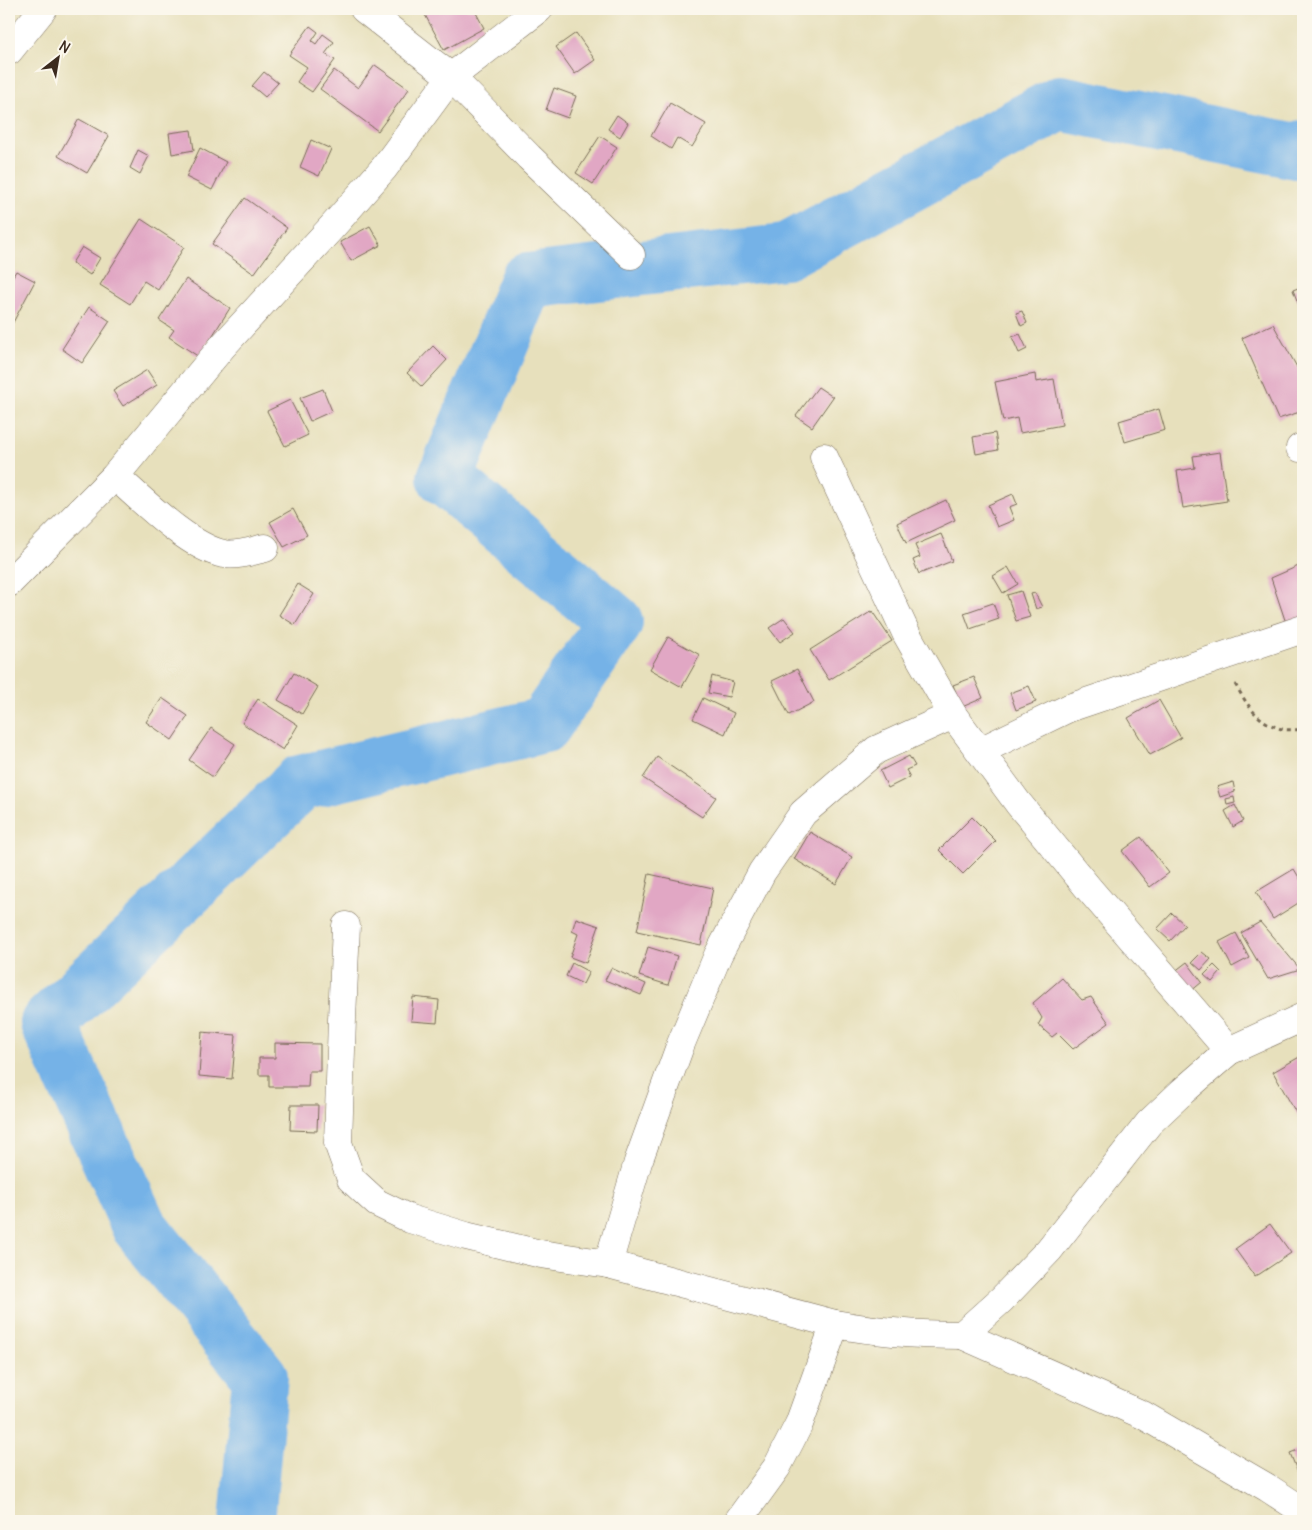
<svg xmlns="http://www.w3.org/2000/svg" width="1312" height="1530" viewBox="0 0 1312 1530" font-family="Delius,sans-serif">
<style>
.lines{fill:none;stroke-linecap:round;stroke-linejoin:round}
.river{stroke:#74b2e7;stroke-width:56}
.building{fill:#e1a7c4}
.street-casing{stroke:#776a55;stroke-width:29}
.path{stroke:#776a55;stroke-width:3;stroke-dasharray:4 4;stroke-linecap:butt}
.street{stroke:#fff;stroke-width:28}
</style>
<rect width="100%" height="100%" fill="#fbf7ec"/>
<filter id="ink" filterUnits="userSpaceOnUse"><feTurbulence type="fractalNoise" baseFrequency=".02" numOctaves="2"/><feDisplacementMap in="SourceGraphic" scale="10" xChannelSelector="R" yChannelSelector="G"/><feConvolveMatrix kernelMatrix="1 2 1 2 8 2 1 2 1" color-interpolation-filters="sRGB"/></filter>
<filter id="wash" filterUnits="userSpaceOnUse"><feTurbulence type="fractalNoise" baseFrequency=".0096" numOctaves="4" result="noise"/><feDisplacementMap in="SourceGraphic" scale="20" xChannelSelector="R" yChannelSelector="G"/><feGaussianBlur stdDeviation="1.12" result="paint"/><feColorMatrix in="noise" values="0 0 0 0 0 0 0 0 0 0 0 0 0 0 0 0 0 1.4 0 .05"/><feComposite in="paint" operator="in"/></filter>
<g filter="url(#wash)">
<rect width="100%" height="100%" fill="#e7e0bc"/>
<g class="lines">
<polyline class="river" points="247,1521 260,1377 139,1226 48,1023 300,783 544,725 615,622 445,478 527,281 785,252 1060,103 1296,151 1303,148"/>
</g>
<g id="blocks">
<g class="building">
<polygon points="432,9 474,9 484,28 444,50 424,13"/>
<polygon points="826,9 839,9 829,14"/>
<polygon points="310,26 318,32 312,41 316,44 323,34 334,42 325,54 335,60 312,92 297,82 307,67 289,55"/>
<polygon points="576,33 595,60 575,74 556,47"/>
<polygon points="375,65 409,89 378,131 320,89 334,70 358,88"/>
<polygon points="264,72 278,83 265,97 252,86"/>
<polygon points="554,88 576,96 568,118 546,110"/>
<polygon points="670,103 706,124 692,147 677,138 671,149 651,136"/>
<polygon points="617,115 628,123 620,137 608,129"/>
<polygon points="79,119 109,136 87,173 58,156"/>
<polygon points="191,130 194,150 172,154 169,133"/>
<polygon points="600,136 617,147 593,184 576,173"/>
<polygon points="311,140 331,149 319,176 300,167"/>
<polygon points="200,148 226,162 212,190 186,177"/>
<polygon points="138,150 149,156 140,174 130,168"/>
<polygon points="245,198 287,228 254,274 212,244"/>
<polygon points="141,219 184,247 158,290 144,281 130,304 100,285"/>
<polygon points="370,226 381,245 351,261 340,242"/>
<polygon points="82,247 100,258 90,275 72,263"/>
<polygon points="16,271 35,281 9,330 9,283"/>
<polygon points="186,279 230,308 199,357 169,337 174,330 159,320"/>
<polygon points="1303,286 1303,316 1293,290"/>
<polygon points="89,307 110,321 82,363 62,349"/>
<polygon points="1022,311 1027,323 1021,326 1016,313"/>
<polygon points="1273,324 1303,378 1303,411 1278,419 1242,338"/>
<polygon points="1020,334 1027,349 1019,353 1012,337"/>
<polygon points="433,346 447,360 422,387 407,373"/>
<polygon points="147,370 157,385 123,406 113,391"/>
<polygon points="1035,374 1036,382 1054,379 1062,425 1020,433 1017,418 1003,421 995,382"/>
<polygon points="818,387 833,397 812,427 796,416"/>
<polygon points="323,389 332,411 310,421 300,398"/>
<polygon points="290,400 308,435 285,446 267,411"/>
<polygon points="1159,409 1165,430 1125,442 1119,421"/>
<polygon points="995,433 998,450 976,454 973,437"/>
<polygon points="1220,452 1227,501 1183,508 1177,471 1195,468 1193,456"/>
<polygon points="1013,494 1017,504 1009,507 1014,520 997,527 988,505"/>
<polygon points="946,500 955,520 906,543 897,523"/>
<polygon points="293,509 307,535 284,547 270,522"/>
<polygon points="941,534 952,561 919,574 913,560 920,557 915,545"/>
<polygon points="1303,564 1303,620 1287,626 1271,578"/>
<polygon points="1008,567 1018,584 1003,593 993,576"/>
<polygon points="298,584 314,594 295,625 279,615"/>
<polygon points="1021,591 1030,617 1016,621 1007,595"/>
<polygon points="1035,593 1042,607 1036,609 1031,594"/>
<polygon points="993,603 999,619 970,629 964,613"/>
<polygon points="872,611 892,641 829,680 810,650"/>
<polygon points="784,618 795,632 780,642 769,628"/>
<polygon points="668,637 700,655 682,687 650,669"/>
<polygon points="797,669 814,702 789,715 772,681"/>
<polygon points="294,673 318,687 302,714 278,700"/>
<polygon points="712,676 733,682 729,697 708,693"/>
<polygon points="974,677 983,698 962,707 953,685"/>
<polygon points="1029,686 1036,702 1016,710 1010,693"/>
<polygon points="162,698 188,716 172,740 146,722"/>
<polygon points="703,698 734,713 725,734 693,719"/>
<polygon points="258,699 298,725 283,750 242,723"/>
<polygon points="1159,700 1181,738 1150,755 1128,718"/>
<polygon points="211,728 235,744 213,777 189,760"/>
<polygon points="909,756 915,766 906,770 910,777 888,788 880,771"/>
<polygon points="657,757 716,797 702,817 643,778"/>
<polygon points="1233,782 1235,792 1220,797 1217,787"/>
<polygon points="1234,797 1235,803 1227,805 1226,799"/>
<polygon points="1235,805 1243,821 1233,827 1225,811"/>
<polygon points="972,817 996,841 963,874 939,850"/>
<polygon points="810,832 852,857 836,884 794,859"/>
<polygon points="1141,837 1169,873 1150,887 1122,851"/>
<polygon points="1294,869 1303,884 1303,900 1273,919 1256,892"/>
<polygon points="649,874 713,888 701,945 637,931"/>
<polygon points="1172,913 1185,925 1170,941 1157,929"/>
<polygon points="576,918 599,926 586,963 570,957 578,934 572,931"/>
<polygon points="1260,922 1300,969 1268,979 1241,933"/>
<polygon points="1236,933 1249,958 1232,967 1219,942"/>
<polygon points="648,947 677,956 668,985 639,976"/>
<polygon points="1202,952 1211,959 1201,970 1192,962"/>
<polygon points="1187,962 1202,982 1190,992 1174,972"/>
<polygon points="572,963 589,972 583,984 566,976"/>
<polygon points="1214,965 1221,972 1212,982 1204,975"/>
<polygon points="611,968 646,984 641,995 605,980"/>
<polygon points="1062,978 1082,1000 1091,997 1109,1023 1073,1049 1057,1033 1052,1037 1038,1025 1042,1018 1033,1003"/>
<polygon points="413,997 439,1000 437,1023 411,1021"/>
<polygon points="202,1032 236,1035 232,1079 199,1076"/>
<polygon points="275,1043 320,1044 320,1071 309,1071 308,1087 269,1087 269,1075 259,1075 259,1058 275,1058"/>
<polygon points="1303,1055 1303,1116 1299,1118 1273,1072"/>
<polygon points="291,1105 318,1105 317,1131 290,1130"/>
<polygon points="1270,1224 1291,1253 1255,1277 1235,1249"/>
<polygon points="1303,1448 1303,1483 1302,1483 1290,1453"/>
</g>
</g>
</g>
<g filter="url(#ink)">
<use href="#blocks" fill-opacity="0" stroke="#776a55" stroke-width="1"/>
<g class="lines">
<g class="street-casing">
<g id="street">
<polyline points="364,9 451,77 529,157 631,255"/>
<polyline points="9,51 43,9"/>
<polyline points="1300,448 1303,447"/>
<polyline points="824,457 907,635 953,715 1018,803 1089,889 1229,1051"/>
<path d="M 115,476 C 141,499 190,548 224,554 C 238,556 252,551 265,548"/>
<polyline points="9,583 115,476 222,347 333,226 384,168 451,77 539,9"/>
<polyline points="980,751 1069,708 1303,629"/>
<path d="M 346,926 L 342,1019 L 338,1143 L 351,1179 L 377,1203 L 410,1219 L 466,1236 L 541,1254 L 608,1264 L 835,1324 C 877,1332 919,1335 962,1335 L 1002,1299 L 1049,1250 L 1149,1123 L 1183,1091 L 1229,1051 L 1303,1017"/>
<polyline points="608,1264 638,1162 680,1046 718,955 762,872 803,813 876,750 953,715"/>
<polyline points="962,1335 1143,1415 1268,1488 1303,1511"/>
<polyline points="738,1521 777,1467 799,1424 835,1324"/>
</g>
</g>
<path class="path" d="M 1235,684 C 1247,704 1256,721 1279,728 C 1286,731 1296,729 1303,730"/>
<use href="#street" class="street"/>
</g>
</g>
<rect width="1312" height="1530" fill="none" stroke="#fbf7ec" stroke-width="30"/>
<g transform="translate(58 58) rotate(31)" stroke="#fbf7ec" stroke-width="4" paint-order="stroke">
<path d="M0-4L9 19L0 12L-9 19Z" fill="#3b2a1e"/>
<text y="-8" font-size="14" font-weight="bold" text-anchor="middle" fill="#3b2a1e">N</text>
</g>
</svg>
